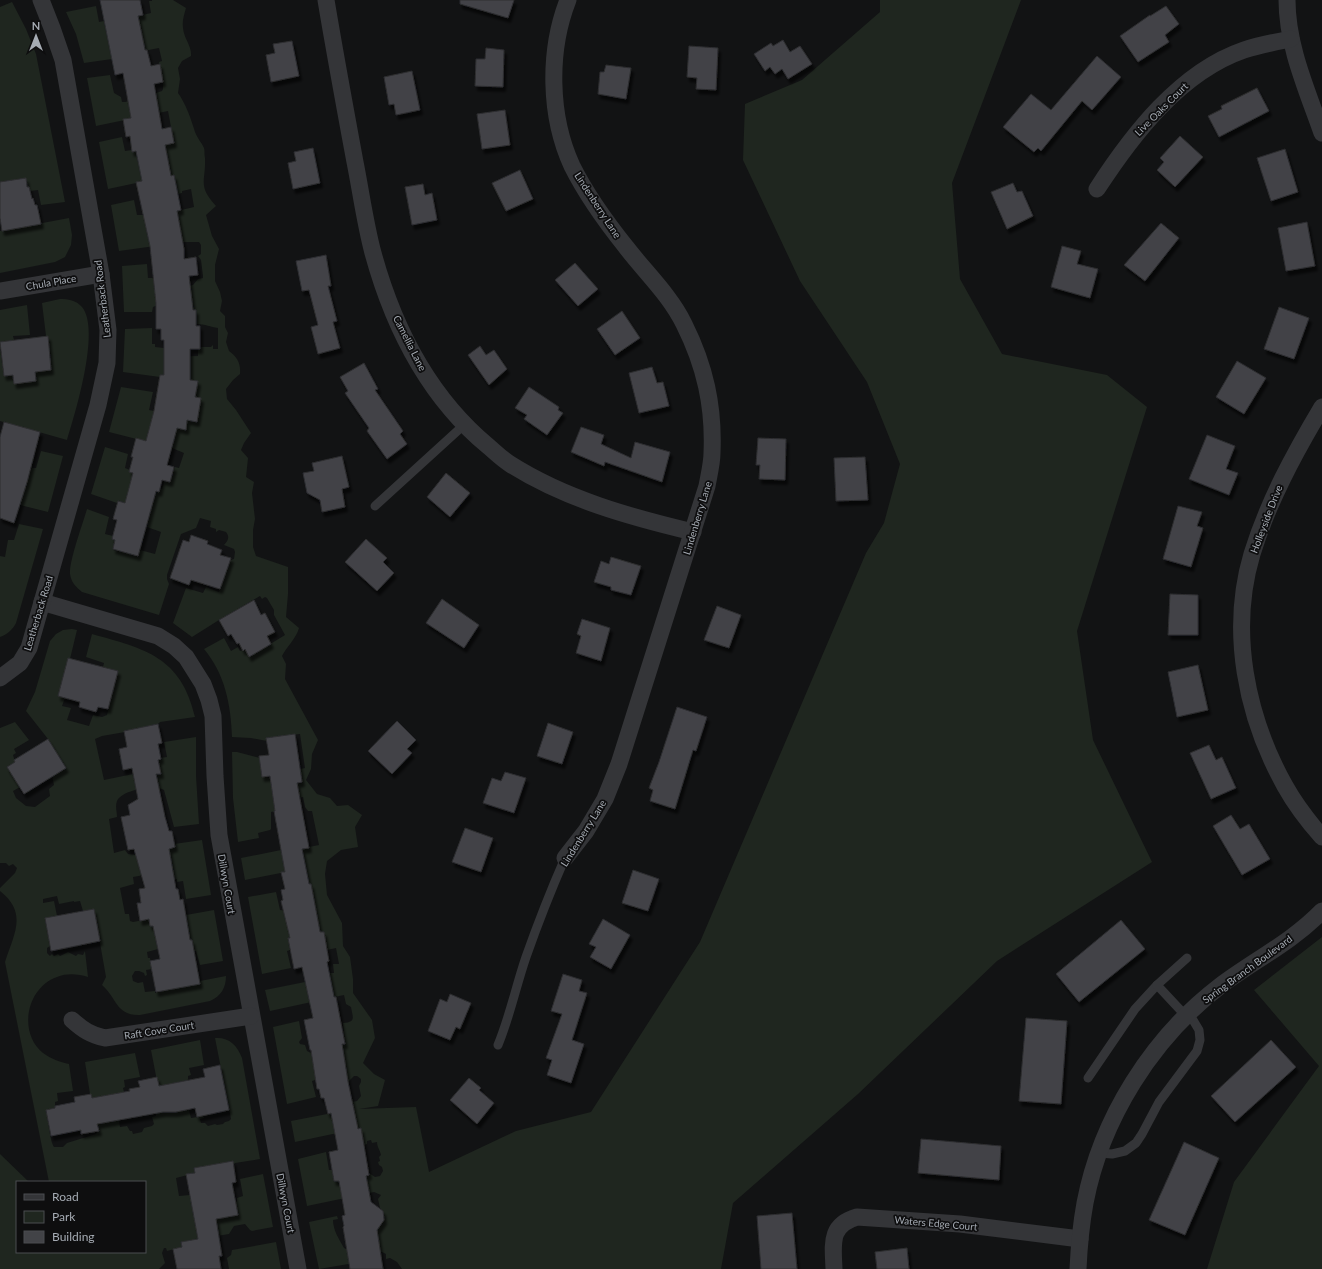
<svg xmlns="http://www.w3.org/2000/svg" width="1322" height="1269" viewBox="0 0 1322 1269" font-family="Lato,sans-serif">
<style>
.green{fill:#1f261f}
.building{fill:#424347;stroke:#2d2d30;filter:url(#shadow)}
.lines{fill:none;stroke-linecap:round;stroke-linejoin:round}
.service{stroke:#343538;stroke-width:9}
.minor{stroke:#343538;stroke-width:17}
.labels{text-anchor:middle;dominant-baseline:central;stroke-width:3.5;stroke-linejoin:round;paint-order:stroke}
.street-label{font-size:10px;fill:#a5abb3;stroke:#0e0e0f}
</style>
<defs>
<filter id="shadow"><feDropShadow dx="2.5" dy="4.5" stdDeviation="1" flood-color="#0009"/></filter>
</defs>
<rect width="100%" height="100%" fill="#121314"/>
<g class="green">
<path d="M 152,0 L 173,0 L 186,8 C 184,15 182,21 183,28 C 184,39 192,46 191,56 L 182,61 L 178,68 L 180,79 L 178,93 C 186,104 191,119 195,132 C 197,138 202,143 204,148 C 205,151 204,155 205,158 C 206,182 197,185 216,206 L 206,215 L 212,236 L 219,249 L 215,265 L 215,281 L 220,292 L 222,301 L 220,311 L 225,316 L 225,327 L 228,333 L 226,342 L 229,351 C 237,357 241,363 240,374 L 233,380 L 226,389 L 227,399 L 236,410 L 251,433 L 244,443 L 241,450 L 248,458 L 246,477 L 254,482 L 252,493 L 255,519 L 253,530 L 253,547 L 256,556 L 288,567 L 288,594 L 286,617 L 299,628 C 296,639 287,646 282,656 L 286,664 L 285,679 L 318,740 L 312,754 L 311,769 L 306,780 L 317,794 L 330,798 L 337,806 L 348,805 L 362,815 L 355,827 L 358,847 L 341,850 L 327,861 L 325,874 L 327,895 L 342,923 L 343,946 L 350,957 L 353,979 L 353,993 L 372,1020 L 375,1038 L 363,1063 L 374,1074 L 385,1080 L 378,1106 L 359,1109 L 416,1107 L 429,1172 L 516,1131 L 591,1112 L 700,942 L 866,553 L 884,523 L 900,464 L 867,382 L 800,281 L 743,160 L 745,104 L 802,80 L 880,12 L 880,0 L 1021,0 L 952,183 L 960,279 L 1002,354 L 1107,375 L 1147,407 L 1077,631 L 1093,740 L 1152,862 L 997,961 L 858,1094 L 733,1203 L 721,1269 L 402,1269 L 397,1262 L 390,1258 L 386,1259 L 386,1254 L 382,1252 L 377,1253 L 378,1259 L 319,1269 L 309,1222 L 337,1216 L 338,1219 L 333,1220 C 333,1230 339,1239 344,1248 L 346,1249 L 379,1242 L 376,1224 L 383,1211 L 380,1208 L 378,1199 L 381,1195 L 374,1192 L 307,1206 L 298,1159 L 326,1152 L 329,1170 L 332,1170 L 334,1181 L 369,1175 L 369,1173 L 375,1177 L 380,1176 L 383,1171 L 382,1167 L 379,1165 L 378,1162 L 380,1161 L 379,1157 L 381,1155 C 380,1150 377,1147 377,1142 L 372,1143 L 371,1140 L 367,1141 L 367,1144 L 364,1145 L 361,1128 L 295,1142 L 291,1121 L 353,1109 L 352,1102 L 357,1101 L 361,1096 L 359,1086 L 361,1082 L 361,1079 L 357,1076 L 354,1076 L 348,1082 L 345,1063 L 315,1078 L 315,1080 L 312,1081 L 316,1097 L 287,1104 L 273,1027 L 299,1021 L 302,1038 L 299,1042 L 300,1044 L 305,1045 L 307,1051 L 311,1053 L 313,1050 L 345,1044 L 343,1023 C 356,1022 353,1018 351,1007 L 346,1004 L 344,995 L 270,1011 L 265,990 L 305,982 L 306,983 L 329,973 L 334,973 L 333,964 L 339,964 L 336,948 L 327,950 L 323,932 L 288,938 L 290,950 L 287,951 L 291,968 L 262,974 L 248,897 L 276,892 L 280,910 L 317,915 L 311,884 L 309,884 L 306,868 L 245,880 L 241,858 L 281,850 L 282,853 L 309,848 L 309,847 L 319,845 L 312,811 L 308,811 L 305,807 L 303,797 L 298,798 L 299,806 L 271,812 L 271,829 L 270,830 L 258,833 L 259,838 L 238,842 L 233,798 L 232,752 L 237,752 L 260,758 L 267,776 L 268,778 L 270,777 L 272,787 L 302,783 L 300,769 L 305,768 L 300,734 L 267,738 L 267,741 L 251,738 L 232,737 C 231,705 225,674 204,649 L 224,638 L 231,651 L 238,647 L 240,651 L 245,649 L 249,657 L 285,635 L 274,615 L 274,610 L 267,598 L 265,597 L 262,599 L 260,596 L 219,620 L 192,637 L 173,623 L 186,588 L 203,593 L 206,587 L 219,592 L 231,560 L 234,559 L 235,552 L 234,549 L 224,545 C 228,541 230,537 226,532 L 219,530 L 216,532 L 216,529 L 210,527 L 211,521 L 200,518 L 196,528 L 181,534 L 167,575 L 167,579 L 169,584 L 159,615 L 82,592 C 76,587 71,582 70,574 C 69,561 83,523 87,509 L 109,517 L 105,534 L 113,536 L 112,539 L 115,540 L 113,550 L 138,556 L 140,550 L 155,554 L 161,532 L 147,527 L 151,511 L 118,501 L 117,503 L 91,494 L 105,447 L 128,454 L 125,468 L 130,470 L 129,472 L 162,489 L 165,480 L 170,482 L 175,467 L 179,468 L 184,453 L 172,448 L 109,432 L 121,387 L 153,392 L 149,410 L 154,411 L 154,424 L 185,430 L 187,420 L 197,422 L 195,397 L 198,381 L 161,375 L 160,377 L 123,372 L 125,329 L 152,328 L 152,344 L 155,344 L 155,347 L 164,348 L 164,357 L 198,356 L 198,349 L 200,349 L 200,347 L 211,347 L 213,345 L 213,349 L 218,349 L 218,328 C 210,327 206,324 196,324 L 196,310 L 163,310 L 158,305 L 153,307 L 152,312 L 124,312 L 122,266 L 147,264 L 148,278 L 153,278 L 155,290 L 193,285 L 198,279 L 203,278 L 203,276 L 201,260 L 198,256 L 201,254 L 201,245 L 199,242 L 184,242 L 119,251 L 111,205 L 134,200 L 137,215 L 143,215 L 179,222 L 177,211 L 194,207 L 191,189 L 182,191 L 182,193 L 178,194 L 174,175 L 108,189 L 99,142 L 122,137 L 125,151 L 132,150 L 132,152 L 136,151 L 138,162 L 168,159 L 165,145 L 174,143 L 168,111 L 96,126 L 87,78 L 110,75 L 114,93 L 121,97 L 122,102 L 125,102 L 156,94 L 156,93 L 162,91 L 163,89 L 163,81 L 159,62 L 162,61 L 159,48 L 112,57 L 112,59 L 84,63 L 76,34 L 66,12 L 96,6 L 99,22 L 104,21 L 107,35 L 140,28 L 138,16 L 151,13 L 149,1 L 152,1 Z"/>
<polygon points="12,2 26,29 36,54 65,202 41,205 38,190 30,191 29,187 27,187 25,178 0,182 0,7"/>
<polygon points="69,218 72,235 71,245 65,257 55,262 0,273 0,231"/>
<path d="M 60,299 C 68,299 76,300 82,307 C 101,330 75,414 67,440 L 0,421 L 0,349 L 4,376 L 13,375 L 15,384 L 36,381 L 35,372 L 51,370 L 50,358 L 51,358 L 48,336 L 46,336 L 42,303 Z"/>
<polygon points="27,305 30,335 13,336 14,340 0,342 0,310"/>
<polygon points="41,451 63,456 48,512 20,505 0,474 27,482 31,468 36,468"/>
<path d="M 19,524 L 43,529 L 16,623 C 13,629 7,635 0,637 L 0,556 L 5,557 L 8,540 L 14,540 Z"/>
<path d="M 72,629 L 77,630 L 70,659 L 68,659 L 58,696 L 65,698 L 62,706 L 71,708 L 67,720 L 89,726 L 93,715 L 102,717 L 107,715 L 118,671 L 103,667 L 104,663 L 86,657 L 92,634 C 146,649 181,657 195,717 L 160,722 L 158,724 L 125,731 L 125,732 L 102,736 L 95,739 L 104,780 L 133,774 L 134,779 L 161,774 L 158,760 L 160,759 L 160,758 L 167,757 L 164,742 L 196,737 L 196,776 L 199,824 L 174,827 L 164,790 C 155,784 121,790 117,801 C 115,806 117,812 117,817 L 109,819 L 114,853 L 125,850 L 128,854 L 138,855 L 175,847 L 174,844 L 202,840 L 211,895 L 186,899 L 183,881 L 177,882 L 177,879 L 174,880 L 172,870 L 133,877 L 134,884 L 120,888 L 125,914 L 129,914 L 130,921 L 133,922 L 149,919 L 151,926 L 186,920 L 186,915 L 214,910 L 223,961 L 200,965 L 196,951 L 194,951 L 192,940 L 157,946 L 158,949 L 147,952 L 148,958 L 150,958 L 152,969 L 146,970 L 147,975 L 145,976 L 144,973 L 139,971 L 135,971 L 132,976 L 133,981 L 138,983 L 143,982 L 145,992 L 155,991 L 155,993 L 200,981 L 226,976 C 226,988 221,996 210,1001 L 140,1015 C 116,1016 117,998 102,985 L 106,977 L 94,909 L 83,911 L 80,901 L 74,902 L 74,901 L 59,904 L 57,896 L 43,899 L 43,903 L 54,901 L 57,916 L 45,919 L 50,946 L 47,948 L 47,953 L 50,956 L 52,954 L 54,956 L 58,954 L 60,956 L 68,952 L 76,956 L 78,954 L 83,955 L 85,951 L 88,977 C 78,974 67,973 57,977 C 26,988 18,1033 43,1053 C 51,1059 60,1062 69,1064 L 73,1091 L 57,1093 L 58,1101 L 55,1102 L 55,1108 L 46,1110 C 48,1119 50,1141 54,1147 L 63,1147 L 67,1143 L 96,1134 L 98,1131 L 90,1094 L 85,1062 L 135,1053 L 140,1077 L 124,1080 L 125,1087 L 123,1088 L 124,1092 L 112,1095 L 117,1120 L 119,1120 L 120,1127 L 127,1126 L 130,1131 L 132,1131 L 133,1134 L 142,1132 L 144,1128 L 152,1126 L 154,1124 L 152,1117 L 156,1116 L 156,1113 L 163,1112 L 151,1050 L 200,1040 L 204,1065 L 189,1068 L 191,1075 L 188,1076 L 188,1080 L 179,1082 L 185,1110 L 189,1110 L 191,1118 L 204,1116 L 204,1118 L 200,1119 L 201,1123 L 205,1123 L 208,1126 L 215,1124 L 217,1125 L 223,1124 L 225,1122 L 229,1121 L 231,1119 L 215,1038 C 229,1037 237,1045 242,1058 L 260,1159 L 235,1163 L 233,1165 L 194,1168 L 195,1173 L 176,1178 L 179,1196 L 190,1195 L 195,1219 L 205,1221 L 237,1215 L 235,1202 L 237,1201 L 237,1198 L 243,1196 L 240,1179 L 263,1174 L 273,1227 L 252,1231 L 250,1230 L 245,1224 L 234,1226 L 229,1234 L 181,1242 L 182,1247 L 167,1251 L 166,1248 L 164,1248 L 162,1253 L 165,1263 L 159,1269 L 0,1269 L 0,1154 L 29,1182 L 17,1182 L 17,1252 L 145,1252 L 145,1182 L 49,1182 L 5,962 C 14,934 28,913 0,891 L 0,888 L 15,873 L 17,868 L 13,864 L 9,866 L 6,863 L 0,863 L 0,728 L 15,722 L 29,740 L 14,749 L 16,753 L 13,755 L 15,762 L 7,767 L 20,787 L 13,791 L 16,798 L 26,806 L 35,807 L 50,796 L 49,789 L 54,785 L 52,776 L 66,768 L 48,739 L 26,711 L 35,692 L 50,641 L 56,634 L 63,630 Z"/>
<polygon points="1322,937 1322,1269 1207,1269 1234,1182 1319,1066 1254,990"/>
<polygon points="276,1242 281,1269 229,1269 227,1258 231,1255 232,1250"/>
</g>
<g class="building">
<polygon points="100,0 140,0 143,15 138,16 145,50 147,50 151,66 160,64 163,82 154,84 162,129 171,127 174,143 165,145 171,176 174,175 181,210 177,211 184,249 184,259 196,257 198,275 189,276 193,310 196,310 196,326 200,326 200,349 190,349 190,380 198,381 195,397 201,398 197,422 187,420 186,430 177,428 167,465 174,467 170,482 162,480 159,492 156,491 138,556 113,549 115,540 112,539 117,520 113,519 118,501 125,503 133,473 129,472 133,457 131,457 136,438 146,441 154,411 160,375 164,375 164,340 161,340 161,329 156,329 156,303 150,246 136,182 142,181 136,151 132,152 130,136 126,137 123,119 131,118 123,73 115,75"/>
<polygon points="460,0 514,0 508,18 460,4"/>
<polygon points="1166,6 1179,24 1165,35 1169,42 1138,62 1120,36 1150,15 1150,16"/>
<polygon points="783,40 790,52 800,46 812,64 788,79 782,69 775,74 770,67 765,71 754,54 771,43 773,46"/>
<polygon points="292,41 299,76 271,82 266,55 275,53 273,44"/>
<polygon points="689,46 718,48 716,90 696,89 697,78 687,77"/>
<polygon points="486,48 504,50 503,87 475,86 476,59 485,59"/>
<polygon points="1097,56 1121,77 1092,110 1082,101 1041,151 1038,148 1034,152 1003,127 1031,94 1051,110"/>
<polygon points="606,65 631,68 626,99 598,94 600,72 604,72"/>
<polygon points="412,71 420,110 396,115 394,104 389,105 384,77"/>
<polygon points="1257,88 1269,111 1219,137 1208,116 1222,109 1221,106"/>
<polygon points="505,110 510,145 482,149 477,114"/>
<polygon points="1180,136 1203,157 1175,187 1157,170 1164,162 1160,158"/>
<polygon points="313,148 320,183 293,189 288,163 296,161 294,152"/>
<polygon points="1285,149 1298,192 1271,201 1257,158"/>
<polygon points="520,170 533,199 506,211 492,183"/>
<polygon points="26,178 27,187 29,187 32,199 33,198 35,205 37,205 41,224 2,231 0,218 0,182"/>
<polygon points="1013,183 1017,192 1022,191 1033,216 1007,229 991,192"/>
<polygon points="423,184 425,195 432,193 437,220 412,225 405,187"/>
<polygon points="1307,222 1315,266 1286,271 1278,228"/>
<polygon points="1161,223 1179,238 1145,281 1124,265"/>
<polygon points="1062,246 1081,251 1077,264 1098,269 1090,298 1051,287"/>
<polygon points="326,255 331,286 328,286 337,321 333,322 340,348 318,354 311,327 318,325 309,290 302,291 296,261"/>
<polygon points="575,263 598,289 578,306 555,280"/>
<polygon points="1279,307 1309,318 1294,359 1264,349"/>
<polygon points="622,311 640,338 615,355 597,329"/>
<polygon points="48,336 51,370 35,372 36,381 14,384 13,375 4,376 0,342"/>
<polygon points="480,346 486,355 494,350 507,369 489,385 468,355"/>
<polygon points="1237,361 1266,378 1244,414 1216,397"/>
<polygon points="364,363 378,389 375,390 403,431 400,434 407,444 387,459 367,431 369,428 345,393 348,391 340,377"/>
<polygon points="652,367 657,383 663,382 669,406 639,413 629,373"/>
<polygon points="529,387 559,407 558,410 563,413 547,435 524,419 527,415 515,408"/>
<polygon points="4,422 40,432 27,482 14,523 0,518 0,437"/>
<polygon points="581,427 604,435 601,444 631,458 635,442 670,452 662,482 605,462 604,466 571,452"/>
<polygon points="1207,435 1235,446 1226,469 1238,473 1229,495 1189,479"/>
<polygon points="758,438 786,439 785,480 759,479 760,465 756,465"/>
<polygon points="342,456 349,487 342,489 345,507 322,512 320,500 307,493 303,473 314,471 312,463"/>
<polygon points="865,457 868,500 836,501 834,458"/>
<polygon points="446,473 470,493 450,517 427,497"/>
<polygon points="1178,506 1202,512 1197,526 1203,528 1191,567 1163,559"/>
<polygon points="191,535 208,541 207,544 222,550 220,555 231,558 220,589 191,580 189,585 170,578 183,540 189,542"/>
<polygon points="366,539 387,558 383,562 394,573 377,591 345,562"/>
<polygon points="611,557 641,566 631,595 611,590 611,587 594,582 601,561 609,564"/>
<polygon points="1170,594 1198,595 1198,635 1168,635"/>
<polygon points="442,599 479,625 464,648 426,623"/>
<polygon points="254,600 261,615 265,613 275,632 267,636 271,644 249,657 245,649 243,651 239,643 237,644 231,634 228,636 219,620"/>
<polygon points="717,606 741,615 729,648 704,640"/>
<polygon points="582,619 610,628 601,661 576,653 581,636 577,634"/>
<polygon points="68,658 118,671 108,709 98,707 96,712 79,707 80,702 58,696"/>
<polygon points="1198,665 1208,710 1177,717 1168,672"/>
<polygon points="677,707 707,717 696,751 693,750 675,809 650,801 653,790 649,788 659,762"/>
<polygon points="397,721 416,740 407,749 412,753 392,774 368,751"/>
<polygon points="548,723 573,732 562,764 537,756"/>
<polygon points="158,724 162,743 158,744 161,759 158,760 161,774 156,774 165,817 169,831 172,831 175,847 169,849 176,889 178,889 180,900 183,899 190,940 192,940 200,984 156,992 150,961 160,959 153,926 150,926 149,919 140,921 137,903 141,903 139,889 145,888 134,849 128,850 121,817 130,815 128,805 138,799 132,768 123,770 119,749 127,747 124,731"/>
<polygon points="295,734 302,782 297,783 309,848 302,849 309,884 311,884 320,932 324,932 327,950 329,961 327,962 334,997 336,997 345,1044 342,1044 348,1082 358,1129 361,1128 369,1175 366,1176 371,1202 383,1211 384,1220 377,1230 383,1269 350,1269 343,1227 344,1226 342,1216 345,1215 339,1181 334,1181 329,1152 338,1150 331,1113 328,1114 324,1098 321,1098 319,1089 317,1089 311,1050 310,1050 304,1020 313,1018 302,967 294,969 288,938 290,938 281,901 283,900 281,890 285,889 281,872 285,872 274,811 275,811 270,776 262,777 259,756 269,755 266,738"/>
<polygon points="48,739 66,768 24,794 7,767 15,762 14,760"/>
<polygon points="1209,745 1216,760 1222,757 1236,788 1211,799 1190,753"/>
<polygon points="505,772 526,778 514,813 483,803 492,778 501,781"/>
<polygon points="1231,815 1240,829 1249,824 1270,859 1242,875 1213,826"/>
<polygon points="465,828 493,838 481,872 452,862"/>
<polygon points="633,870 659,879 648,911 622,903"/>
<polygon points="94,909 100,941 51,951 45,918"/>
<polygon points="603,919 630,935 611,969 590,957 596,947 589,944"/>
<polygon points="1121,920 1145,949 1079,1002 1056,974"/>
<polygon points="563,974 582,980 579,991 587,993 572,1040 584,1044 571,1083 547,1075 552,1060 546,1058 562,1014 551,1011"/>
<polygon points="450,994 471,1003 460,1029 456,1027 450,1040 428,1031 440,999 447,1002"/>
<polygon points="1026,1018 1067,1021 1061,1104 1019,1101"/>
<polygon points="1271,1040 1296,1067 1235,1122 1211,1096"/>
<polygon points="220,1065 229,1110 197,1117 195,1108 176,1112 163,1112 97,1124 99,1131 81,1134 81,1130 51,1136 46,1110 55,1108 55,1106 75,1102 74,1097 91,1094 92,1098 130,1091 129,1089 140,1087 138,1081 157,1077 159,1086 205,1077 203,1069"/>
<polygon points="469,1078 481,1088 479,1090 494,1103 477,1124 450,1100"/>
<polygon points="921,1139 1001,1146 999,1180 918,1173"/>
<polygon points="1184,1142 1219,1158 1185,1235 1149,1220"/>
<polygon points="233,1161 236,1182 232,1183 238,1215 216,1219 222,1256 219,1256 221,1269 177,1269 173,1249 182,1247 181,1242 198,1239 186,1174 195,1173 194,1168"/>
<polygon points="792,1213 797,1269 761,1269 757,1216"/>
<polygon points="907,1248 909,1269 877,1269 875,1252"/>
</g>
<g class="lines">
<g class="service">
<polyline points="375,506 465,424"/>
<path d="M 498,1045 C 510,1016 516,986 526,957 C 538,923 551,890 565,858"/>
<polyline points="1088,1078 1135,1009 1157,985"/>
<polyline points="1099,1153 1112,1154 1125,1151 1136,1143 1142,1134 1159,1102 1197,1051 1200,1040 1199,1030 1193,1020 1185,1015 1157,985 1187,958"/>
</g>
<g class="minor">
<path d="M 326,0 C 335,54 345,108 355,162 C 361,192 365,223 373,253 C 393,326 429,397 488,446 C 495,452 502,459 510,464 C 565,499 630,517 693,532"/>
<path d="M 1287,0 C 1287,46 1307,90 1322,133"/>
<path d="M 1097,189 C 1132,135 1180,72 1244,50 C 1259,45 1275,42 1291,39"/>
<polyline points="0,291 101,274"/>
<path d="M 1322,407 C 1294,454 1268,502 1252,554 C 1229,631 1246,716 1285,786 C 1295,804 1308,821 1322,837"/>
<polyline points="42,602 158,636 174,646 186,657 203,684 209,700 213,716 215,776 219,835 298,1269"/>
<polyline points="0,678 20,663 29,648 98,405 107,363 108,330 101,274 63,60 52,28 41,0"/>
<path d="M 565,858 L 586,831 L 605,799 L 619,764 L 707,486 C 709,475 712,463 712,453 C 714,406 705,366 684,324 C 670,295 645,272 626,247 C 606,222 586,194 572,166 C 549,116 548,51 568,0"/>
<path d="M 72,1020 C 83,1030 91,1035 105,1038 L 251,1016"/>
<path d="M 834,1269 C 833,1244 829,1225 857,1217 L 960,1224 L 1080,1239"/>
<path d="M 1078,1269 C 1079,1247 1081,1225 1085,1203 C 1101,1119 1152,1038 1220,986 C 1253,961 1292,942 1322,911"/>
</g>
</g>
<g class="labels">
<g class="street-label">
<text transform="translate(1161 109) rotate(-45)">Live Oaks Court</text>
<text transform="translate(598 205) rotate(57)">Lindenberry Lane</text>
<text transform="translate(51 282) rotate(-10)">Chula Place</text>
<text transform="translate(102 299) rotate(-97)">Leatherback Road</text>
<text transform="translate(410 343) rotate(63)">Camellia Lane</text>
<text transform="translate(697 518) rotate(-73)">Lindenberry Lane</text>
<text transform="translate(1266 519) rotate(-69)">Holleyside Drive</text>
<text transform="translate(38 613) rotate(-73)">Leatherback Road</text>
<text transform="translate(583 833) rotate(-58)">Lindenberry Lane</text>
<text transform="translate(227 884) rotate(80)">Dillwyn Court</text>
<text transform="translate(1247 969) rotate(-36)">Spring Branch Boulevard</text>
<text transform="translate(159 1030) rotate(-9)">Raft Cove Court</text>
<text transform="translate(286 1203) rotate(79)">Dillwyn Court</text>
<text transform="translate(936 1223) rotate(5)">Waters Edge Court</text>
</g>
</g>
<rect x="16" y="1181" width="130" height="72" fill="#0e0e0f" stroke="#4a4d51"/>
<rect x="24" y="1194" width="20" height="6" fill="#343538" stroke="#4a4d51"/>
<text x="52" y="1201" font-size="12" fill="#a5abb3">Road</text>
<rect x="24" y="1211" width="20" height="12" fill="#1f261f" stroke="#4a4d51"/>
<text x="52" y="1221" font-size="12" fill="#a5abb3">Park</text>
<rect x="24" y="1231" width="20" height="12" fill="#424347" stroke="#4a4d51"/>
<text x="52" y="1241" font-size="12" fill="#a5abb3">Building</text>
<g transform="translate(36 36)" stroke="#0e0e0f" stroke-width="3" paint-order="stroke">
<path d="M0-3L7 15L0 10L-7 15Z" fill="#a5abb3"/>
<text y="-6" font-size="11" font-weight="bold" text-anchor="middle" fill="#a5abb3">N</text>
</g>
</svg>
